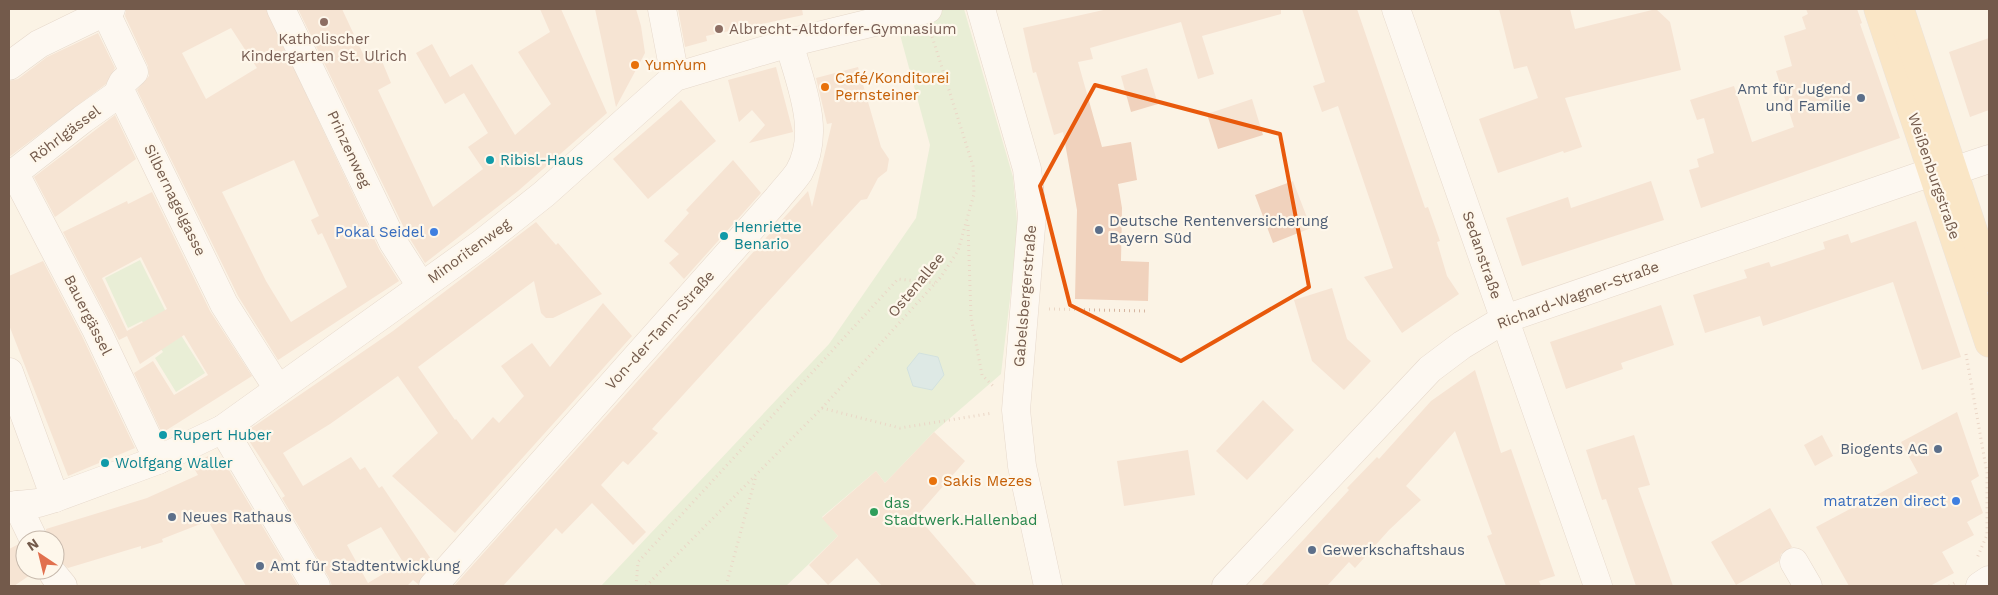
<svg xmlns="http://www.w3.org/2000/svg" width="1998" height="595" viewBox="0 0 1998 595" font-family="'Work Sans',sans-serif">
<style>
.green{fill:#d3e9c4}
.water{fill:#badee4;stroke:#a1cdd6}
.building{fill:#f0d2bd;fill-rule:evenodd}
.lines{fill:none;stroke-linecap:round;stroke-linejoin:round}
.minor-casing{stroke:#cdbbac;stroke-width:29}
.major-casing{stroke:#d8d1cd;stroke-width:29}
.path{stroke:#d5b5a1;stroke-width:3;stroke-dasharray:1 4;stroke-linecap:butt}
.minor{stroke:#fff;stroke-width:28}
.major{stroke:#f8d7a0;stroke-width:28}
.marked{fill:none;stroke:#e8590c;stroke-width:4;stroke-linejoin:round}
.education-dot{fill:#8d6e63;stroke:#fef7eb;stroke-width:2}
.food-dot{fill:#e8710a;stroke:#fef7eb;stroke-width:2}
.service-dot{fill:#5c6f8a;stroke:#fef7eb;stroke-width:2}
.culture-dot{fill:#0f9aa8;stroke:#fef7eb;stroke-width:2}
.shop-dot{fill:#3f7fe0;stroke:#fef7eb;stroke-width:2}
.leisure-dot{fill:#2e9e5b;stroke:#fef7eb;stroke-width:2}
.labels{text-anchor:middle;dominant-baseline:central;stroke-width:4.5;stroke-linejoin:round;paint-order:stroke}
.education-label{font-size:15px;fill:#785e54;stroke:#fef7eb;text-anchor:start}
.food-label{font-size:15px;fill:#c56008;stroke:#fef7eb;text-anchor:start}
.service-label{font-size:15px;fill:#4e5e75;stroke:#fef7eb;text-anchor:start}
.street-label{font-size:15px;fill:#735a4b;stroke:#fef7eb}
.culture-label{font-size:15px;fill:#0d838f;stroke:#fef7eb;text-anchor:start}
.shop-label{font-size:15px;fill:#366cbe;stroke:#fef7eb;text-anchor:end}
.leisure-label{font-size:15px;fill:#27864d;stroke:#fef7eb;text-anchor:start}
</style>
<rect width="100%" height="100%" fill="#fbf3e5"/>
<g class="green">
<polygon points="893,9 964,9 1013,177 1018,232 1001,374 934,432 885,483 876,471 822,517 838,536 786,586 601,586 829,344 916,218 930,145"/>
<polygon points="140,260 165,310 205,373 176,392 155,358 163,352 142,321 128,328 105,278"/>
</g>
<polygon class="water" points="919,353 938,357 944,375 932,390 913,386 907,368"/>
<g class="building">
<path d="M 126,9 L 266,9 L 379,249 L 399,281 L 278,360 L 238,296 L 137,90 L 149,76 L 148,66 L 125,16 ZM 231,28 L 257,68 L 206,99 L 182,53 ZM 294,160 L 319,216 L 311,220 L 318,235 L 322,233 L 347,287 L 291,322 L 266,281 L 222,192 Z"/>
<polygon points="298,9 342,9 363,54 377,49 391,83 378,90 433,207 483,169 468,147 488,133 464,93 445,104 416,53 432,44 450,77 472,64 515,135 551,104 518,52 550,32 540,9 561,9 607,113 518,191 425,263 407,234"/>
<polygon points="595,9 636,9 641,26 645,53 616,107"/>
<polygon points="678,9 802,9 803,15 706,36 707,41 685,47"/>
<polygon points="1108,9 1281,9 1281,14 1202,36 1214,74 1198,79 1181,22 1090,48 1093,59 1078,62 1102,147 1131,142 1137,180 1118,184 1122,208 1121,261 1149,262 1148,301 1075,299 1077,210 1063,132 1054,135 1036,72 1033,73 1023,28"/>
<polygon points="1302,9 1357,9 1425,208 1428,207 1440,241 1437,242 1447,276 1459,294 1402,333 1364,277 1393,268 1338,106 1322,112 1313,86 1325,82"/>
<polygon points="1499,9 1570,9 1575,29 1656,9 1670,22 1681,70 1565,98 1582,147 1564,153 1563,151 1498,173 1479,119 1538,98 1527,66 1514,69"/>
<polygon points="1806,9 1857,9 1862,23 1860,24 1900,138 1701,208 1689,170 1699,167 1697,159 1714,153 1704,118 1697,120 1690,100 1734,86 1752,142 1794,127 1776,71 1792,66 1784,36 1806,29 1802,17 1808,14"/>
<polygon points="98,33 115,68 106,84 9,157 9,81 18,79 47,57"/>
<polygon points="1989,38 1989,110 1970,117 1949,52"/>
<polygon points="776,67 793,132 749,143 765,125 752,110 739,122 728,80"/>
<polygon points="858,67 881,147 889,159 887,171 878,178 867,199 861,200 652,429 658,433 628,465 623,461 601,485 646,532 633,545 592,503 562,534 556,528 503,586 454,586 808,191 812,207 832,123 827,124 816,78"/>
<polygon points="1147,68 1158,104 1131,112 1121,76"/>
<polygon points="1252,99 1263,135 1218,149 1207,114"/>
<polygon points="681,100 716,141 648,199 613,159"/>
<polygon points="115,115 136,159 55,217 34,177"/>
<polygon points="733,160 761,193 684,279 669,263 679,254 664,241 689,213 686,210"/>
<polygon points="1293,181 1311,228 1273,243 1255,195"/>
<polygon points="1651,181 1664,220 1522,266 1506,218 1568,197 1571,208"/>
<path d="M 152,192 L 210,311 L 252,376 L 162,433 L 134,373 L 153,361 L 174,395 L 208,375 L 184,335 L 140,364 L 127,336 L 119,340 L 63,232 L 127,201 L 128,204 ZM 141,257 L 167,309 L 127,331 L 102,278 Z"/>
<polygon points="1916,221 1961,357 1922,370 1893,282 1763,326 1760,316 1705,333 1693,295 1747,278 1744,270 1769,262 1771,267 1825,249 1823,242 1848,234 1851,243"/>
<path d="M 536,222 L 556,245 L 558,243 L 602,294 L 553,318 L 546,318 L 541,313 L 534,281 L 418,367 L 455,420 L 456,419 L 472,440 L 493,417 L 499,423 L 524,396 L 501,366 L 532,343 L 550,367 L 603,303 L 632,336 L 455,533 L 392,476 L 438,433 L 398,376 L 330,424 L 283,453 L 303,486 L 351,457 L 360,470 L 365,467 L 379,488 L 382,486 L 433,562 L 418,584 L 413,580 L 407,586 L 332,586 L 329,578 L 282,498 L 285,496 L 244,433 L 393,331 ZM 381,527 L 403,562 L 368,583 L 347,545 Z"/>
<polygon points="43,261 82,336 135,448 68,476 9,325 9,276"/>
<polygon points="1332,288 1347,339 1371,361 1344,390 1312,361 1294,300"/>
<polygon points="1661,305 1674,345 1621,363 1623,369 1566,389 1550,342"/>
<polygon points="1475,370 1501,453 1511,449 1555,576 1539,581 1541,586 1506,586 1487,536 1492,534 1455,431 1406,486 1421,500 1389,530 1355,568 1349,562 1327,586 1261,586 1349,490 1347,488 1377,457 1379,459 1431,401"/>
<polygon points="1263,400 1294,430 1247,480 1216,451"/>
<polygon points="1957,412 1979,476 1971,481 1983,513 1967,522 1974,535 1942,552 1954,573 1930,586 1849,586 1816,527 1918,473 1901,442"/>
<polygon points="934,432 965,461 917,516 977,586 882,586 857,558 828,585 809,565 838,536 822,518 876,471 885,483"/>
<polygon points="1634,435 1650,485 1638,488 1673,586 1636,586 1606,499 1602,500 1586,450"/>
<polygon points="1822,435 1833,456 1815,466 1804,445"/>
<polygon points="1188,450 1195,495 1124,506 1117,461"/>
<polygon points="210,455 215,465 223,460 298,586 246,586 208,521 162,539 163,542 141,549 141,546 68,568 60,561 55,560 55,540 47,540 46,529 147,498 198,475 192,465"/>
<polygon points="1770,508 1792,547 1781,554 1779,561 1736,585 1711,542"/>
<polygon points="19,544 25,550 25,570 39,570 39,576 36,571 14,586 9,586 9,549"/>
</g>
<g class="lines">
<g class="minor-casing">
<g id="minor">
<polyline points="281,9 393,242 421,286"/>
<polyline points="662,9 675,77"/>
<polyline points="981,9 1027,169 1032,215 1016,410 1022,466 1048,586"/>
<polyline points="1396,9 1598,586"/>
<polyline points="105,11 134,72 123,82 120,88 121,92 224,304 278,389"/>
<polyline points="9,66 39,44 111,9"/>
<polyline points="1953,171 1989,159"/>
<polyline points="14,172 96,329 158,460"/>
<polyline points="9,177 83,119 121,92"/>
<polyline points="9,372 55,498"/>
<polyline points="223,429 316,586"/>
<polyline points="17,505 32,536"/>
<polyline points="9,506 38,503 55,498 158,460 223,429 481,244 544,194 675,77 789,43 928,9"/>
<polyline points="1794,562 1808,586"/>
<polyline points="54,575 63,586"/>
<path d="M 433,586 L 777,199 C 784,190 793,181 799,172 C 822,132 800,83 789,43"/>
<polyline points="1226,586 1430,369 1462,345 1505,319 1932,172"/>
<polyline points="1980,586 1989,580"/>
</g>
</g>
<g class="major-casing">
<g id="major">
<polyline points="1878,9 1989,343"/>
<polyline points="1900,9 1989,278"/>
</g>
</g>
<g class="path">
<polyline points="968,225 971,317 982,375 993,386"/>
<polyline points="1049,309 1146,311"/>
<polyline points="1966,354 1987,473 1987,535 1977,558"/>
<polyline points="822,408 900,428 993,413"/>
<polyline points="636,586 638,562 898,279 935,283"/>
<polyline points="646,586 822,408 940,278 958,251 974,194 973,166 931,33"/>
<polyline points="726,586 756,476"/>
<polyline points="1949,586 1956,582"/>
</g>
<use href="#minor" class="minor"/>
<use href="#major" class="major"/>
</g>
<path d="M0 0H1998V595H0ZM 1095,85 L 1280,134 L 1309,287 L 1181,361 L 1070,305 L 1040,186 Z" fill="#fbf3e5" fill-opacity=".55" fill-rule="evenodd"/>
<path class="marked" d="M 1095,85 L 1280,134 L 1309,287 L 1181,361 L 1070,305 L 1040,186 Z"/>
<g class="education-dot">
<circle cx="324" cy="22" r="5"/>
<circle cx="719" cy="29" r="5"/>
</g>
<g class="food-dot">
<circle cx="635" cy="65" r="5"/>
<circle cx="825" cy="87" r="5"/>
<circle cx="933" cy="481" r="5"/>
</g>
<g class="service-dot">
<circle cx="1861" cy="98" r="5"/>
<circle cx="1099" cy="230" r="5"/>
<circle cx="1938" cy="449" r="5"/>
<circle cx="172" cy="517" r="5"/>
<circle cx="1312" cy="550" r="5"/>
<circle cx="260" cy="566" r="5"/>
</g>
<g class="culture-dot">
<circle cx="490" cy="160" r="5"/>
<circle cx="724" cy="236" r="5"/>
<circle cx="163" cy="435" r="5"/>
<circle cx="105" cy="463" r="5"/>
</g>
<g class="shop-dot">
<circle cx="434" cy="232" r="5"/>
<circle cx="1956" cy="501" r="5"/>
</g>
<circle class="leisure-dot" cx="874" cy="512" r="5"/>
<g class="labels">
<g class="education-label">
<text x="729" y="29">Albrecht-Altdorfer-Gymnasium</text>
<text x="324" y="39" text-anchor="middle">Katholischer<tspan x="324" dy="17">Kindergarten St. Ulrich</tspan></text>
</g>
<g class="food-label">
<text x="645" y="65">YumYum</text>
<text x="835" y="78">Café/Konditorei<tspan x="835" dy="17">Pernsteiner</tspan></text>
<text x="943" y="481">Sakis Mezes</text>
</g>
<g class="service-label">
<text x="1851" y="89" text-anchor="end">Amt für Jugend<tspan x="1851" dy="17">und Familie</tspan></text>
<text x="1109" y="221">Deutsche Rentenversicherung<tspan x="1109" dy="17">Bayern Süd</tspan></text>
<text x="1928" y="449" text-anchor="end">Biogents AG</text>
<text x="182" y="517">Neues Rathaus</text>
<text x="1322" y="550">Gewerkschaftshaus</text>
<text x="270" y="566">Amt für Stadtentwicklung</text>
</g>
<g class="street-label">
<text transform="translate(65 134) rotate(-37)">Röhrlgässel</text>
<text transform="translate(349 149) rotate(65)">Prinzenweg</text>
<text transform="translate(1934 176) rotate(71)">Weißenburgstraße</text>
<text transform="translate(175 200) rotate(64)">Silbernagelgasse</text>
<text transform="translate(469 251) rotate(-36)">Minoritenweg</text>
<text transform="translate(1482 255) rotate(71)">Sedanstraße</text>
<text transform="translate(916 285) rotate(-50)">Ostenallee</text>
<text transform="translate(1578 295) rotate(-20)">Richard-Wagner-Straße</text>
<text transform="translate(1025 296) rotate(-85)">Gabelsbergerstraße</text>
<text transform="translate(88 315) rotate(63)">Bauergässel</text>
<text transform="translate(660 330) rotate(-48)">Von-der-Tann-Straße</text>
</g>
<g class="culture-label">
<text x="500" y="160">Ribisl-Haus</text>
<text x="734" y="227">Henriette<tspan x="734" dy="17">Benario</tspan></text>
<text x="173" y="435">Rupert Huber</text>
<text x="115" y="463">Wolfgang Waller</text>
</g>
<g class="shop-label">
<text x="424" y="232">Pokal Seidel</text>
<text x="1946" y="501">matratzen direct</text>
</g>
<g class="leisure-label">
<text x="884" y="503">das<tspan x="884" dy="17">Stadtwerk.Hallenbad</tspan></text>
</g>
</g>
<rect width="1998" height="595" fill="none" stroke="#735a4b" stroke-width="20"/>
<g transform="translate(40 555) rotate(325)"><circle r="24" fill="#fef7eb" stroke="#c6b8ab"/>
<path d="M0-4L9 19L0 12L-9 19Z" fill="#e1704e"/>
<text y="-8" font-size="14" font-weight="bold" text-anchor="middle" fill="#735a4b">N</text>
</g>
</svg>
